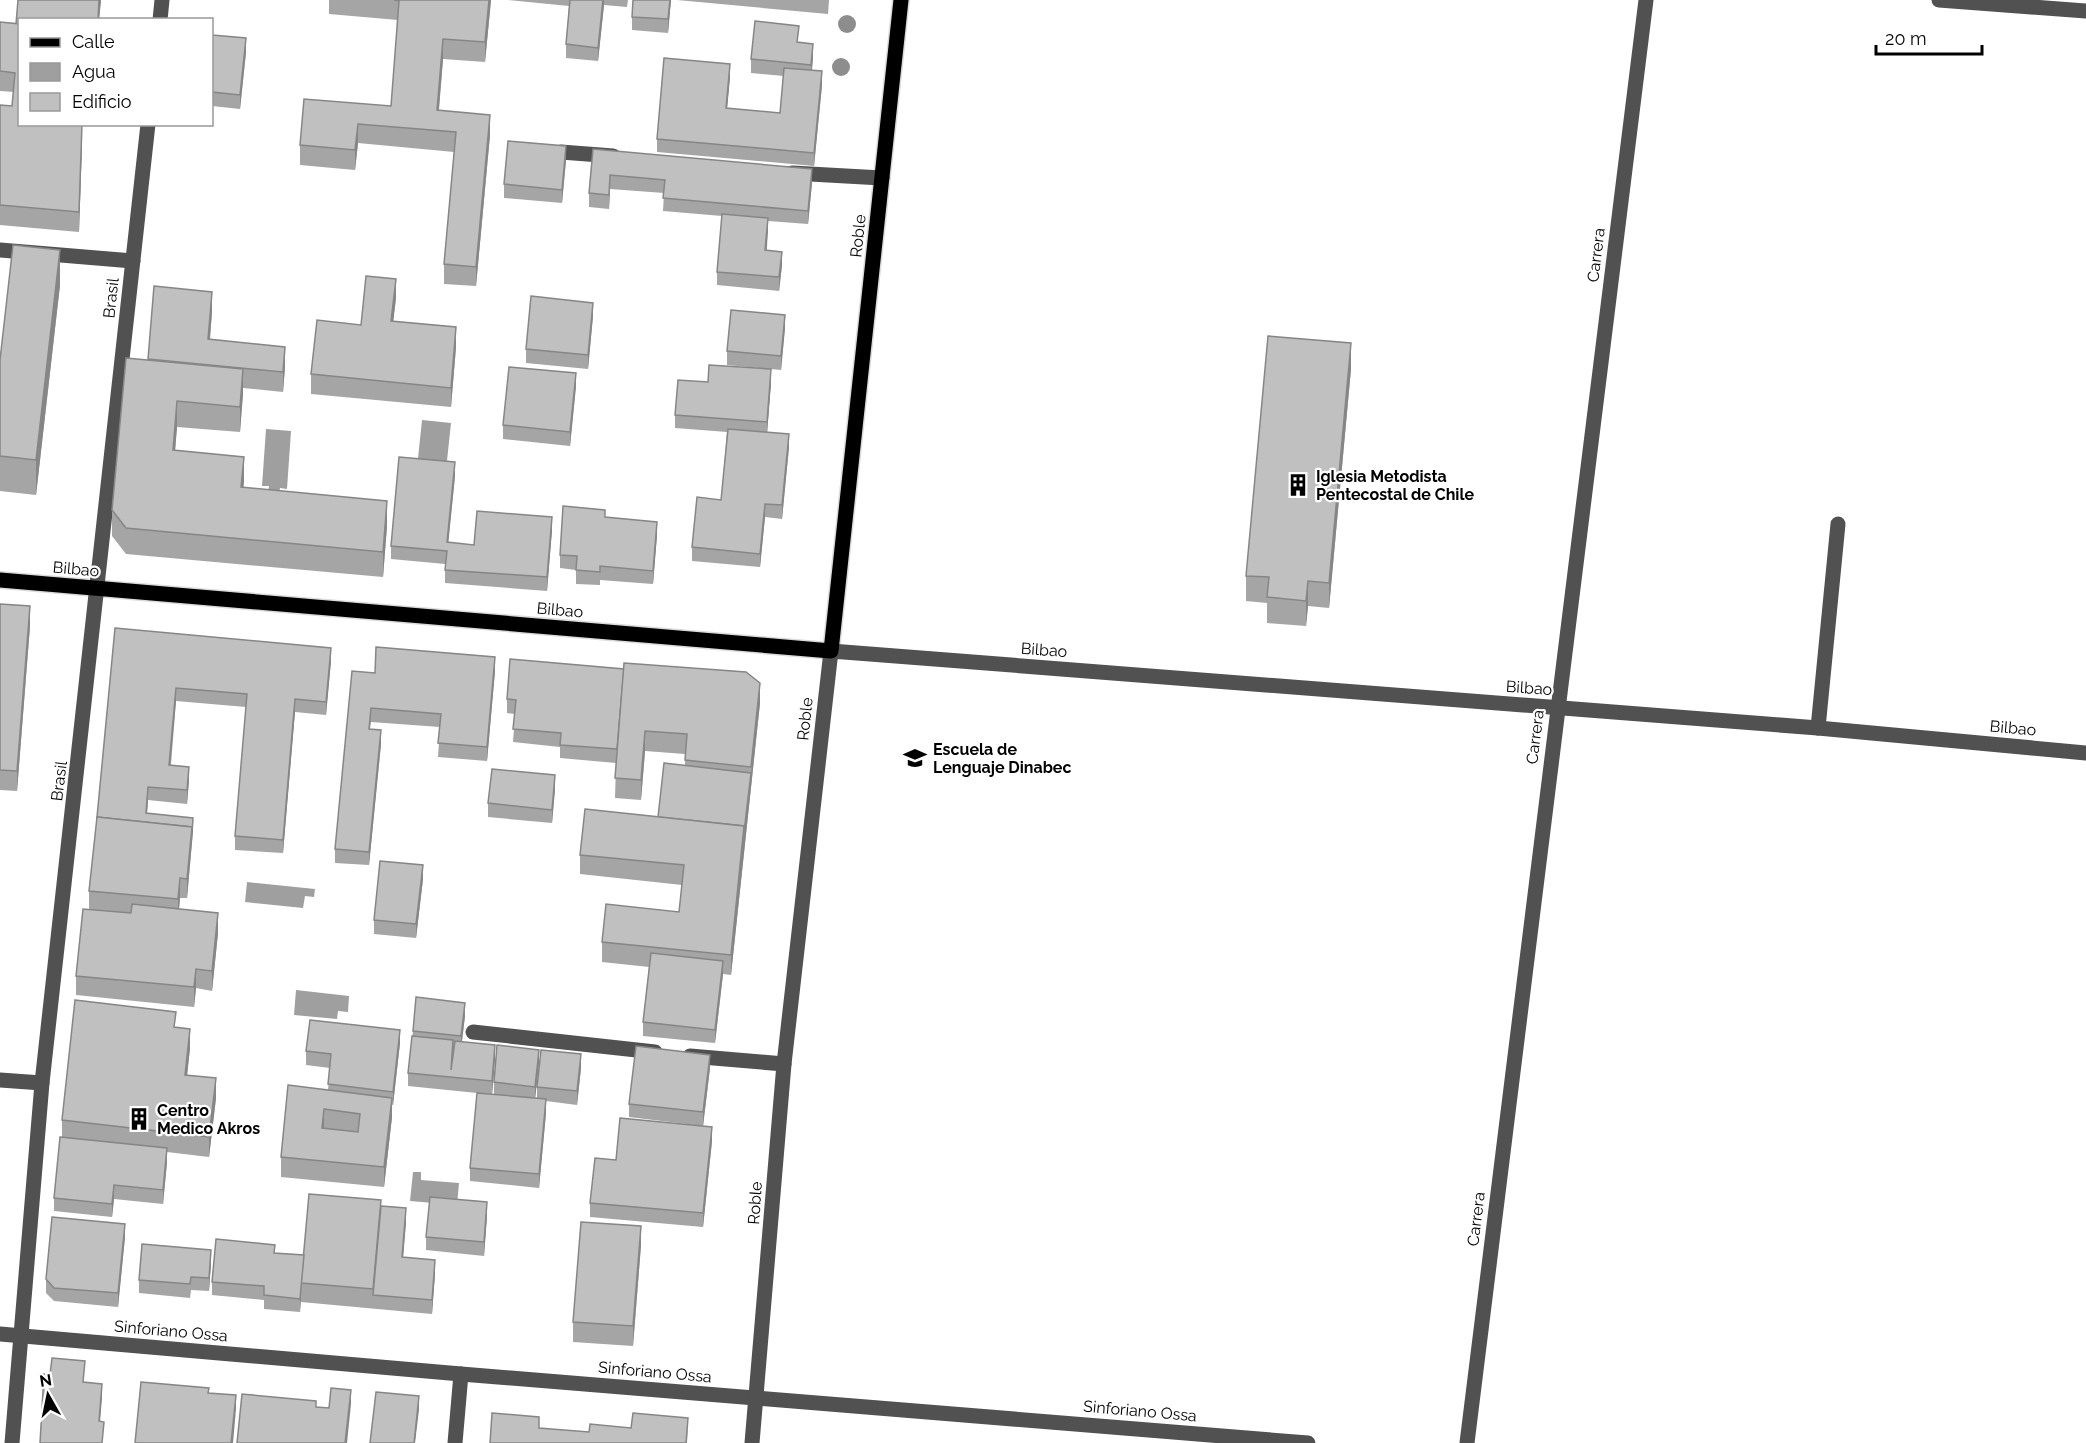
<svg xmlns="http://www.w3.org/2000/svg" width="2086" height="1443" viewBox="0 0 2086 1443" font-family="Raleway,sans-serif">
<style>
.water{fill:#9f9f9f}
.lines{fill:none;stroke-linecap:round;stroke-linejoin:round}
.major-casing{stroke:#dbdbdb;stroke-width:18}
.minor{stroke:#515151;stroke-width:15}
.major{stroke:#000;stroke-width:15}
.tree{fill:#8d8d8d}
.wall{fill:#a5a5a5}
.shaded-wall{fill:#868686}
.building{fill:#c0c0c0;stroke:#868686;stroke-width:1.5;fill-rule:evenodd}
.labels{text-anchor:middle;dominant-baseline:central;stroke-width:4.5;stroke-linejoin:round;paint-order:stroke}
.street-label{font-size:16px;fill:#000;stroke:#fff}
.poi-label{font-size:16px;font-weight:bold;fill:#000;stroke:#fff;text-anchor:start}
</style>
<rect width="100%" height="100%" fill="#fff"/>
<g class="water">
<polygon points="422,420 451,423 446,470 417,468"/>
<polygon points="266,429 291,431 287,489 280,488 279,494 268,493 269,486 262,486"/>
<polygon points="247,882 315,889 314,897 305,896 303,908 245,902"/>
<polygon points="296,990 349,996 348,1012 338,1011 337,1019 294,1015"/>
<polygon points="413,1172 421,1172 421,1180 459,1183 457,1205 410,1201"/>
</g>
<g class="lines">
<g class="major-casing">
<polyline id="major" points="0,580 831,651 901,0"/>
</g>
<g class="minor">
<polyline points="1939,0 2086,11"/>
<polyline points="160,20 162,0"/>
<polyline points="561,152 613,156"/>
<polyline points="792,173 882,178"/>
<polyline points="0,250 133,261"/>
<polyline points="1818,728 1838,524"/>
<polyline points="473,1032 655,1052"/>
<polyline points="690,1056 784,1064"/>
<polyline points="0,1080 42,1083"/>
<polyline points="0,1334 461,1374 1308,1443"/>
<polyline points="12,1443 42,1083 148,124"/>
<polyline points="455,1443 461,1374"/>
<polyline points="752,1443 784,1064 831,651 1818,728 2086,753"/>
<polyline points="1467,1443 1646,0"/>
</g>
<use href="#major" class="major"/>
</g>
<g class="tree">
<circle cx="847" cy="24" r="9"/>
<circle cx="841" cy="67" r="9"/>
</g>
<g class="wall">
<polygon points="18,0 101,0 99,20 20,20 20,124 82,143 79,232 0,225 0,105 12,106 14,92 0,91 0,22 16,24"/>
<polygon points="329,0 491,0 485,62 443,59 439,110 490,135 476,286 444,284 444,264 454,152 358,143 355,170 300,165 300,145 391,106 398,20 329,14"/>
<polygon points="508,0 628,0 627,7 604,5 598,61 566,58 566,44 569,6"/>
<polygon points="671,0 668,33 632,30 632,17"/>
<polygon points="677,0 829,0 828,14"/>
<polygon points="212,35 246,52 240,109 212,106"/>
<polygon points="799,42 813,57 812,70 822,85 814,166 657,152 657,139 730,77 727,108 780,113 784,76 751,73 751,59"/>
<polygon points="593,149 812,183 808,224 768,221 767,250 782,265 779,291 717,285 717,272 722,216 663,211 664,193 610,189 609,209 589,207 589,193"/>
<polygon points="566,160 562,203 504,198 504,184"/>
<polygon points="60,285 36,495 0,491 0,360"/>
<polygon points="154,286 212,312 210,340 285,367 283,392 243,388 240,432 177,427 175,450 244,482 243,487 387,526 383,577 126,554 112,536 112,510 148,360"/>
<polygon points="396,298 393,321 456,347 451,407 311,394 311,374 361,325"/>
<polygon points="593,316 588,369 526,363 526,349"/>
<polygon points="785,328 781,370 727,365 727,351"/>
<polygon points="1351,369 1329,608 1308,606 1306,626 1267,623 1267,603 1246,601 1246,576"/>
<polygon points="771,383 767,432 789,447 782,519 765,517 760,567 692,561 692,547 721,500 727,432 675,428 675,415"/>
<polygon points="576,386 570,446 503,439 503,425"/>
<polygon points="455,476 448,543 474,545 552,530 547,591 445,583 445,564 391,559 391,546"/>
<polygon points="605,517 657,535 653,584 600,580 600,585 576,584 576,570 560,568 560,555"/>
<polygon points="0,604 30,626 17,791 0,790"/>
<polygon points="115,628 331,661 326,715 295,712 283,853 235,850 235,836 246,707 176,701 171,765 189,780 187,804 148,800 147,813 193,831 187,898 180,898 179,909 218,933 212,991 196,988 194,1007 76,995 76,976 89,909 89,891 97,817"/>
<polygon points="495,671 487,761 438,757 440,727 371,722 370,729 381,744 369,865 335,863 335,849 375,673"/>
<polygon points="507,699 760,703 731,975 723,974 715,1043 643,1036 643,1022 649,967 602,962 602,942 679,912 682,885 580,874 580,855 658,817 685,765 685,754 645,751 641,800 615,798 616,763 560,758 560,747 513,742 515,714 507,713"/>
<polygon points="555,789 552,823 488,817 488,803"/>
<polygon points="423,879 416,938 374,934 374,920"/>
<polygon points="465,1016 462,1041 495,1059 492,1094 494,1094 494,1082 539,1064 535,1098 537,1098 537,1087 581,1068 577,1105 546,1101 546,1113 539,1188 470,1181 470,1168 477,1093 408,1086 408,1073 413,1031"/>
<polygon points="176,1027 190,1048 187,1075 216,1098 209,1157 167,1152 167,1162 163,1204 114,1199 112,1217 54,1211 54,1198 62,1137 62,1120"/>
<polygon points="400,1043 393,1105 392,1105 392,1117 384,1187 281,1177 281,1157 328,1090 330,1068 306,1065 306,1051"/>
<polygon points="710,1068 703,1126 629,1117 629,1104"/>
<polygon points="712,1141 703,1227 590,1217 590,1203 616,1160"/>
<polygon points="381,1206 406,1222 403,1257 435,1274 432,1314 301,1302 301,1298 300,1312 264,1309 264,1300 212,1295 212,1282 275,1253 304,1255"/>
<polygon points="487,1216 484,1256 426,1250 426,1237"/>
<polygon points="125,1237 118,1307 54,1301 46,1293 46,1279"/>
<polygon points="641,1245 633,1346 573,1342 573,1322"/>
<polygon points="211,1263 209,1291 191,1290 190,1298 139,1293 139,1280"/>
</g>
<g class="shaded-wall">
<polygon points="99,0 101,0 99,20 98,20"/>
<polygon points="489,0 491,0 485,62 485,42"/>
<polygon points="603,0 604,0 604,5 598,61 598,48"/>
<polygon points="670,0 671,0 668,33 668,19"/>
<polygon points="246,38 246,52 240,109 240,95"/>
<polygon points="443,39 443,59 437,130 437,110"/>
<polygon points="813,44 813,57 811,79 811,65"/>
<polygon points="730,64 730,77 726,121 726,108"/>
<polygon points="822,71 822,85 814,166 814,153"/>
<polygon points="490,115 490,135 476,286 476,267"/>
<polygon points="82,124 82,143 79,232 79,212"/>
<polygon points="358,124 358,143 355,170 355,150"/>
<polygon points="566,146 566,160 562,203 562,190"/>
<polygon points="812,169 812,183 808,224 808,211"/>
<polygon points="610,175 610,189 609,209 609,195"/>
<polygon points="768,218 768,231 765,264 765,250"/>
<polygon points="60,250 60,285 36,495 36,460"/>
<polygon points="782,252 782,265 779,291 779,277"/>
<polygon points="396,279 396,298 391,341 391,321"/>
<polygon points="212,292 212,312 208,359 208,339"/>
<polygon points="593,303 593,316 588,369 588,355"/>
<polygon points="785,315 785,328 781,370 781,356"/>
<polygon points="456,327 456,347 451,407 451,388"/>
<polygon points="1351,343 1351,369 1329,608 1329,583"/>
<polygon points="285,347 285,367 283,392 283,372"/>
<polygon points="243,369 243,395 240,432 240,407"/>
<polygon points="771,369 771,383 767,435 767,422"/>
<polygon points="576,373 576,386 570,446 570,432"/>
<polygon points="177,401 177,427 173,476 173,450"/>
<polygon points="789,434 789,447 782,519 782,505"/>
<polygon points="244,457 244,482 241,513 241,487"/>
<polygon points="455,462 455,476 447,556 447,542"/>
<polygon points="387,501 387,526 383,577 383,552"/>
<polygon points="765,504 765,517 760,567 760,554"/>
<polygon points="552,517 552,530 547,591 547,577"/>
<polygon points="657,522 657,535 653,584 653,571"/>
<polygon points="1308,581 1308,606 1306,626 1306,601"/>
<polygon points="30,606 30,626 17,791 17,771"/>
<polygon points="331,648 331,661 326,715 326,702"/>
<polygon points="495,657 495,671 487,761 487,747"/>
<polygon points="760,683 760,703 731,975 731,955 744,826 751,773"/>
<polygon points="176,688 176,701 169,778 169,765"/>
<polygon points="295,699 295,712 283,853 283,840"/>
<polygon points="381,730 381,744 369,865 369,852"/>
<polygon points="645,731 645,751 641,800 641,780"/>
<polygon points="189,767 189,780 187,804 187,790"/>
<polygon points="555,775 555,789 552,823 552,810"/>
<polygon points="148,787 148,800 146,827 146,813"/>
<polygon points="193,818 193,831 187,898 187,879"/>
<polygon points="423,865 423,879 416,938 416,924"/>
<polygon points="180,878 180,898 178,919 178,899"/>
<polygon points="218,913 218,933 212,991 212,971"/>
<polygon points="723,961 723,974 715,1043 715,1030"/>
<polygon points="196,969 196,988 194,1007 194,987"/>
<polygon points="465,1003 465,1016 461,1049 461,1036"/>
<polygon points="190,1029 190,1048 185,1095 185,1075"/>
<polygon points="400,1030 400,1043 393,1105 393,1092"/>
<polygon points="495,1045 495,1059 492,1095 492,1081"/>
<polygon points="539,1050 539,1064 535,1100 535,1087"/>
<polygon points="581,1054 581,1068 577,1105 577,1091"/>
<polygon points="710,1055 710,1068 703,1126 703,1112"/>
<polygon points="216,1078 216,1098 209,1157 209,1137"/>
<polygon points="392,1098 392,1117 384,1187 384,1167"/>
<polygon points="546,1099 546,1113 539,1188 539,1174"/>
<polygon points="324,1109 324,1129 322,1128"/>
<polygon points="712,1127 712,1141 703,1227 703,1213"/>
<polygon points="167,1148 167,1162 163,1204 163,1190"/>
<polygon points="114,1185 114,1199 112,1217 112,1204"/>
<polygon points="487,1202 487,1216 484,1256 484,1242"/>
<polygon points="406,1208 406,1222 402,1271 402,1257"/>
<polygon points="125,1224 125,1237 118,1307 118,1293"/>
<polygon points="641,1226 641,1245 633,1346 633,1326"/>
<polygon points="211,1250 211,1263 209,1291 209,1278"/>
<polygon points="435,1260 435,1274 432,1314 432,1300"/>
<polygon points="301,1285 301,1298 300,1312 300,1299"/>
<polygon points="102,1384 102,1398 99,1434 99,1421"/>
<polygon points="351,1390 351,1404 347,1443 345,1443"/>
<polygon points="236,1395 236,1409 233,1443 231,1443"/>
<polygon points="419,1396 419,1410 415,1443 414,1443"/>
<polygon points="688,1418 687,1443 686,1443"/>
</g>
<g class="building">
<polygon points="18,0 99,0 98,20 20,20 20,24 16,24"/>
<polygon points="394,0 489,0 485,42 443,39 437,110 490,115 476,267 444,264 456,132 358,124 355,150 300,145 304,99 391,106 399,1"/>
<polygon points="570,0 603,0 598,48 566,44"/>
<polygon points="633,0 670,0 668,19 632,17"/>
<polygon points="755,21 799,26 797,42 813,44 811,65 751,59"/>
<polygon points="0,22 20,24 20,124 82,124 79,212 0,205 0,105 12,106 15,73 0,71"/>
<polygon points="212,35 246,38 240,95 212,92"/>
<polygon points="664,58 730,64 726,108 780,113 784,68 822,71 814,153 657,139"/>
<polygon points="508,141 566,146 562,190 504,184"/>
<polygon points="593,149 812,169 808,211 663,198 665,180 610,175 609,195 589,193"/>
<polygon points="722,214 768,218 765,250 782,252 779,277 717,272"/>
<polygon points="13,245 60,250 36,460 0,456 0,360"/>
<polygon points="366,276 396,279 391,321 456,327 451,388 311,374 317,320 361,325"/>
<polygon points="154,286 212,292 208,339 285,347 283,372 148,359"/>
<polygon points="531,296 593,303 588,355 526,349"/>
<polygon points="731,310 785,315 781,356 727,351"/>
<polygon points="1268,336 1351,343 1329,583 1308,581 1306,601 1267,597 1269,577 1246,576"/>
<polygon points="126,358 243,369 240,407 177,401 173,450 244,457 241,487 387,501 383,552 126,528 112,510"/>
<polygon points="709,365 771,369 767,422 675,415 678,380 708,382"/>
<polygon points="509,367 576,373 570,432 503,425"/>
<polygon points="728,429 789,434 782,505 765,504 760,554 692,547 697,497 721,500"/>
<polygon points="399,457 455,462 447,542 474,545 477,511 552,517 547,577 445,570 447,551 391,546"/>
<polygon points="563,506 605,510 605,517 657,522 653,571 600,566 600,572 576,570 577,556 560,555"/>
<polygon points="0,604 30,606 17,771 0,770"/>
<polygon points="115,628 331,648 326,702 295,699 283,840 235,836 247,694 176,688 169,765 189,767 187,790 148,787 146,813 193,818 192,833 192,827 97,817"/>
<polygon points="376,647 495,657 487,747 438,743 441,714 371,708 369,729 381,730 369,852 335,849 352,671 375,673"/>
<polygon points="510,659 624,669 617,749 560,745 561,733 513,729 516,700 507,699"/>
<polygon points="624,663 746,672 760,683 751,767 685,760 687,734 645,731 641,780 615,778"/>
<polygon points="664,763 751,773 744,832 744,826 658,817"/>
<polygon points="492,769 555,775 552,810 488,803"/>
<polygon points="585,809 744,826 731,955 602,942 606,904 679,912 684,865 580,855"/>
<polygon points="97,817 192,827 187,879 180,878 178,899 89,891"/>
<polygon points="380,861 423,865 416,924 374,920"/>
<polygon points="132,904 218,913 212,971 196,969 194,987 76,976 83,909 131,913"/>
<polygon points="651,953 723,961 715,1030 643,1022"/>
<polygon points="416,997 465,1003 461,1036 413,1031"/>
<polygon points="75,1000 176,1012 174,1027 190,1029 185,1075 216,1078 209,1137 62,1120"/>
<polygon points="310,1020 400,1030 393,1092 328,1084 331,1054 306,1051"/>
<polygon points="412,1036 453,1040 451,1070 455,1041 495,1045 492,1081 408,1073"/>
<polygon points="497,1045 539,1050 535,1087 494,1082"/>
<polygon points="636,1046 710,1055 703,1112 629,1104"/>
<polygon points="541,1050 581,1054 577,1091 537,1087"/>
<path d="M 288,1085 L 392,1098 L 384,1167 L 281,1157 ZM 324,1109 L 360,1114 L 358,1132 L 322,1128 Z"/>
<polygon points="477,1093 546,1099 539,1174 470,1168"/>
<polygon points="620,1118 712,1127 703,1213 590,1203 595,1158 616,1160"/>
<polygon points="60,1137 167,1148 163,1190 114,1185 112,1204 54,1198"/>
<polygon points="309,1194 381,1200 373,1289 301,1283"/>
<polygon points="430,1197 487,1202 484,1242 426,1237"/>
<polygon points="381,1206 406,1208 402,1257 435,1260 432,1300 373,1295"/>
<polygon points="52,1217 125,1224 118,1293 54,1288 46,1279"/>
<polygon points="581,1222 641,1226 633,1326 573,1322"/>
<polygon points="216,1239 275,1245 274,1253 304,1255 300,1299 264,1295 264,1286 212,1282"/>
<polygon points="142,1244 211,1250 209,1278 191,1277 190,1284 139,1280"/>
<polygon points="52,1358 85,1361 83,1382 102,1384 99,1421 104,1422 102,1443 40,1443 44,1374 50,1375"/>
<polygon points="141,1382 209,1388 208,1393 236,1395 231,1443 135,1443"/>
<polygon points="331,1388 351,1390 345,1443 237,1443 242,1394 316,1401 316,1407 329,1408"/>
<polygon points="376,1392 419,1396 414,1443 370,1443"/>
<polygon points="492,1413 539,1417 539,1428 589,1432 590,1424 631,1428 633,1413 688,1418 686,1443 490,1443"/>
</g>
<defs>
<g id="building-bare" transform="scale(1.8)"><path d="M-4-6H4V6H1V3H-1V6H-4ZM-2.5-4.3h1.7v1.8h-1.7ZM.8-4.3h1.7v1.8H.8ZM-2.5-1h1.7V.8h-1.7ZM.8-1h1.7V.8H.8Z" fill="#000" stroke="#fff" stroke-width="2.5" paint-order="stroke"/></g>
<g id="school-bare" transform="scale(1.8)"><path d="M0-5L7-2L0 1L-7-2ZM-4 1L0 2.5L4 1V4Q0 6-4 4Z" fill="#000" stroke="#fff" stroke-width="2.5" paint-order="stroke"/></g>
</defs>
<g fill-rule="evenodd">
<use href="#building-bare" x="1298" y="485"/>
<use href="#school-bare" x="915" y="758"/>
<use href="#building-bare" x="139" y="1119"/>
</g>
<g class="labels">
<g class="street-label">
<text transform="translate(858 236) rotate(-84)">Roble</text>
<text transform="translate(1596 255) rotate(-83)">Carrera</text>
<text transform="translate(111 298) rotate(-84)">Brasil</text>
<text transform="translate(76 569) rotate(5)">Bilbao</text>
<text transform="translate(560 610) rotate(5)">Bilbao</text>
<text transform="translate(1044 650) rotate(4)">Bilbao</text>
<text transform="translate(1529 688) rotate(4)">Bilbao</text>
<text transform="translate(805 719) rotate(-84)">Roble</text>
<text transform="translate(2013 728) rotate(5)">Bilbao</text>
<text transform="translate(1535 737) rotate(-83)">Carrera</text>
<text transform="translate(59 781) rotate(-83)">Brasil</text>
<text transform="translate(755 1203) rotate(-86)">Roble</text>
<text transform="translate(1476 1219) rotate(-83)">Carrera</text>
<text transform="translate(171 1331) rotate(5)">Sinforiano Ossa</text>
<text transform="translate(655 1372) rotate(5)">Sinforiano Ossa</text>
<text transform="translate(1140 1411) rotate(5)">Sinforiano Ossa</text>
</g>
<g class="poi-label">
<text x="1316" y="476">Iglesia Metodista<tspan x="1316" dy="18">Pentecostal de Chile</tspan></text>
<text x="933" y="749">Escuela de<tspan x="933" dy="18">Lenguaje Dinabec</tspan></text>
<text x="157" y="1110">Centro<tspan x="157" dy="18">Medico Akros</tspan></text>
</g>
</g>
<rect x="18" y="18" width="195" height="108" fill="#ffffff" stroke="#999999" stroke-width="1.5"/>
<rect x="30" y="38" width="30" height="9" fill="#000000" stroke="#999999" stroke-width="1.5"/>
<text x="72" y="48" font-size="18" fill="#000000">Calle</text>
<rect x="30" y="63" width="30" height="18" fill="#9f9f9f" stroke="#999999" stroke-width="1.5"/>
<text x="72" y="78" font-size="18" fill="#000000">Agua</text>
<rect x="30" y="93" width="30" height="18" fill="#c0c0c0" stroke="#999999" stroke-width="1.5"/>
<text x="72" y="108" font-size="18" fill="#000000">Edificio</text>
<g transform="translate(48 1395) rotate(351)" stroke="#ffffff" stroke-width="4.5" paint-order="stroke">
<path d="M0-4.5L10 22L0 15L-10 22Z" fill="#000000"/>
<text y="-9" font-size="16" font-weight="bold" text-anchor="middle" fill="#000000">N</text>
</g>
<path d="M1876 45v9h106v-9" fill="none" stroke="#000000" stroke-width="3"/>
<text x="1885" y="45" font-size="18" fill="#000000" stroke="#ffffff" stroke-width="4.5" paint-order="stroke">20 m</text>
</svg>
